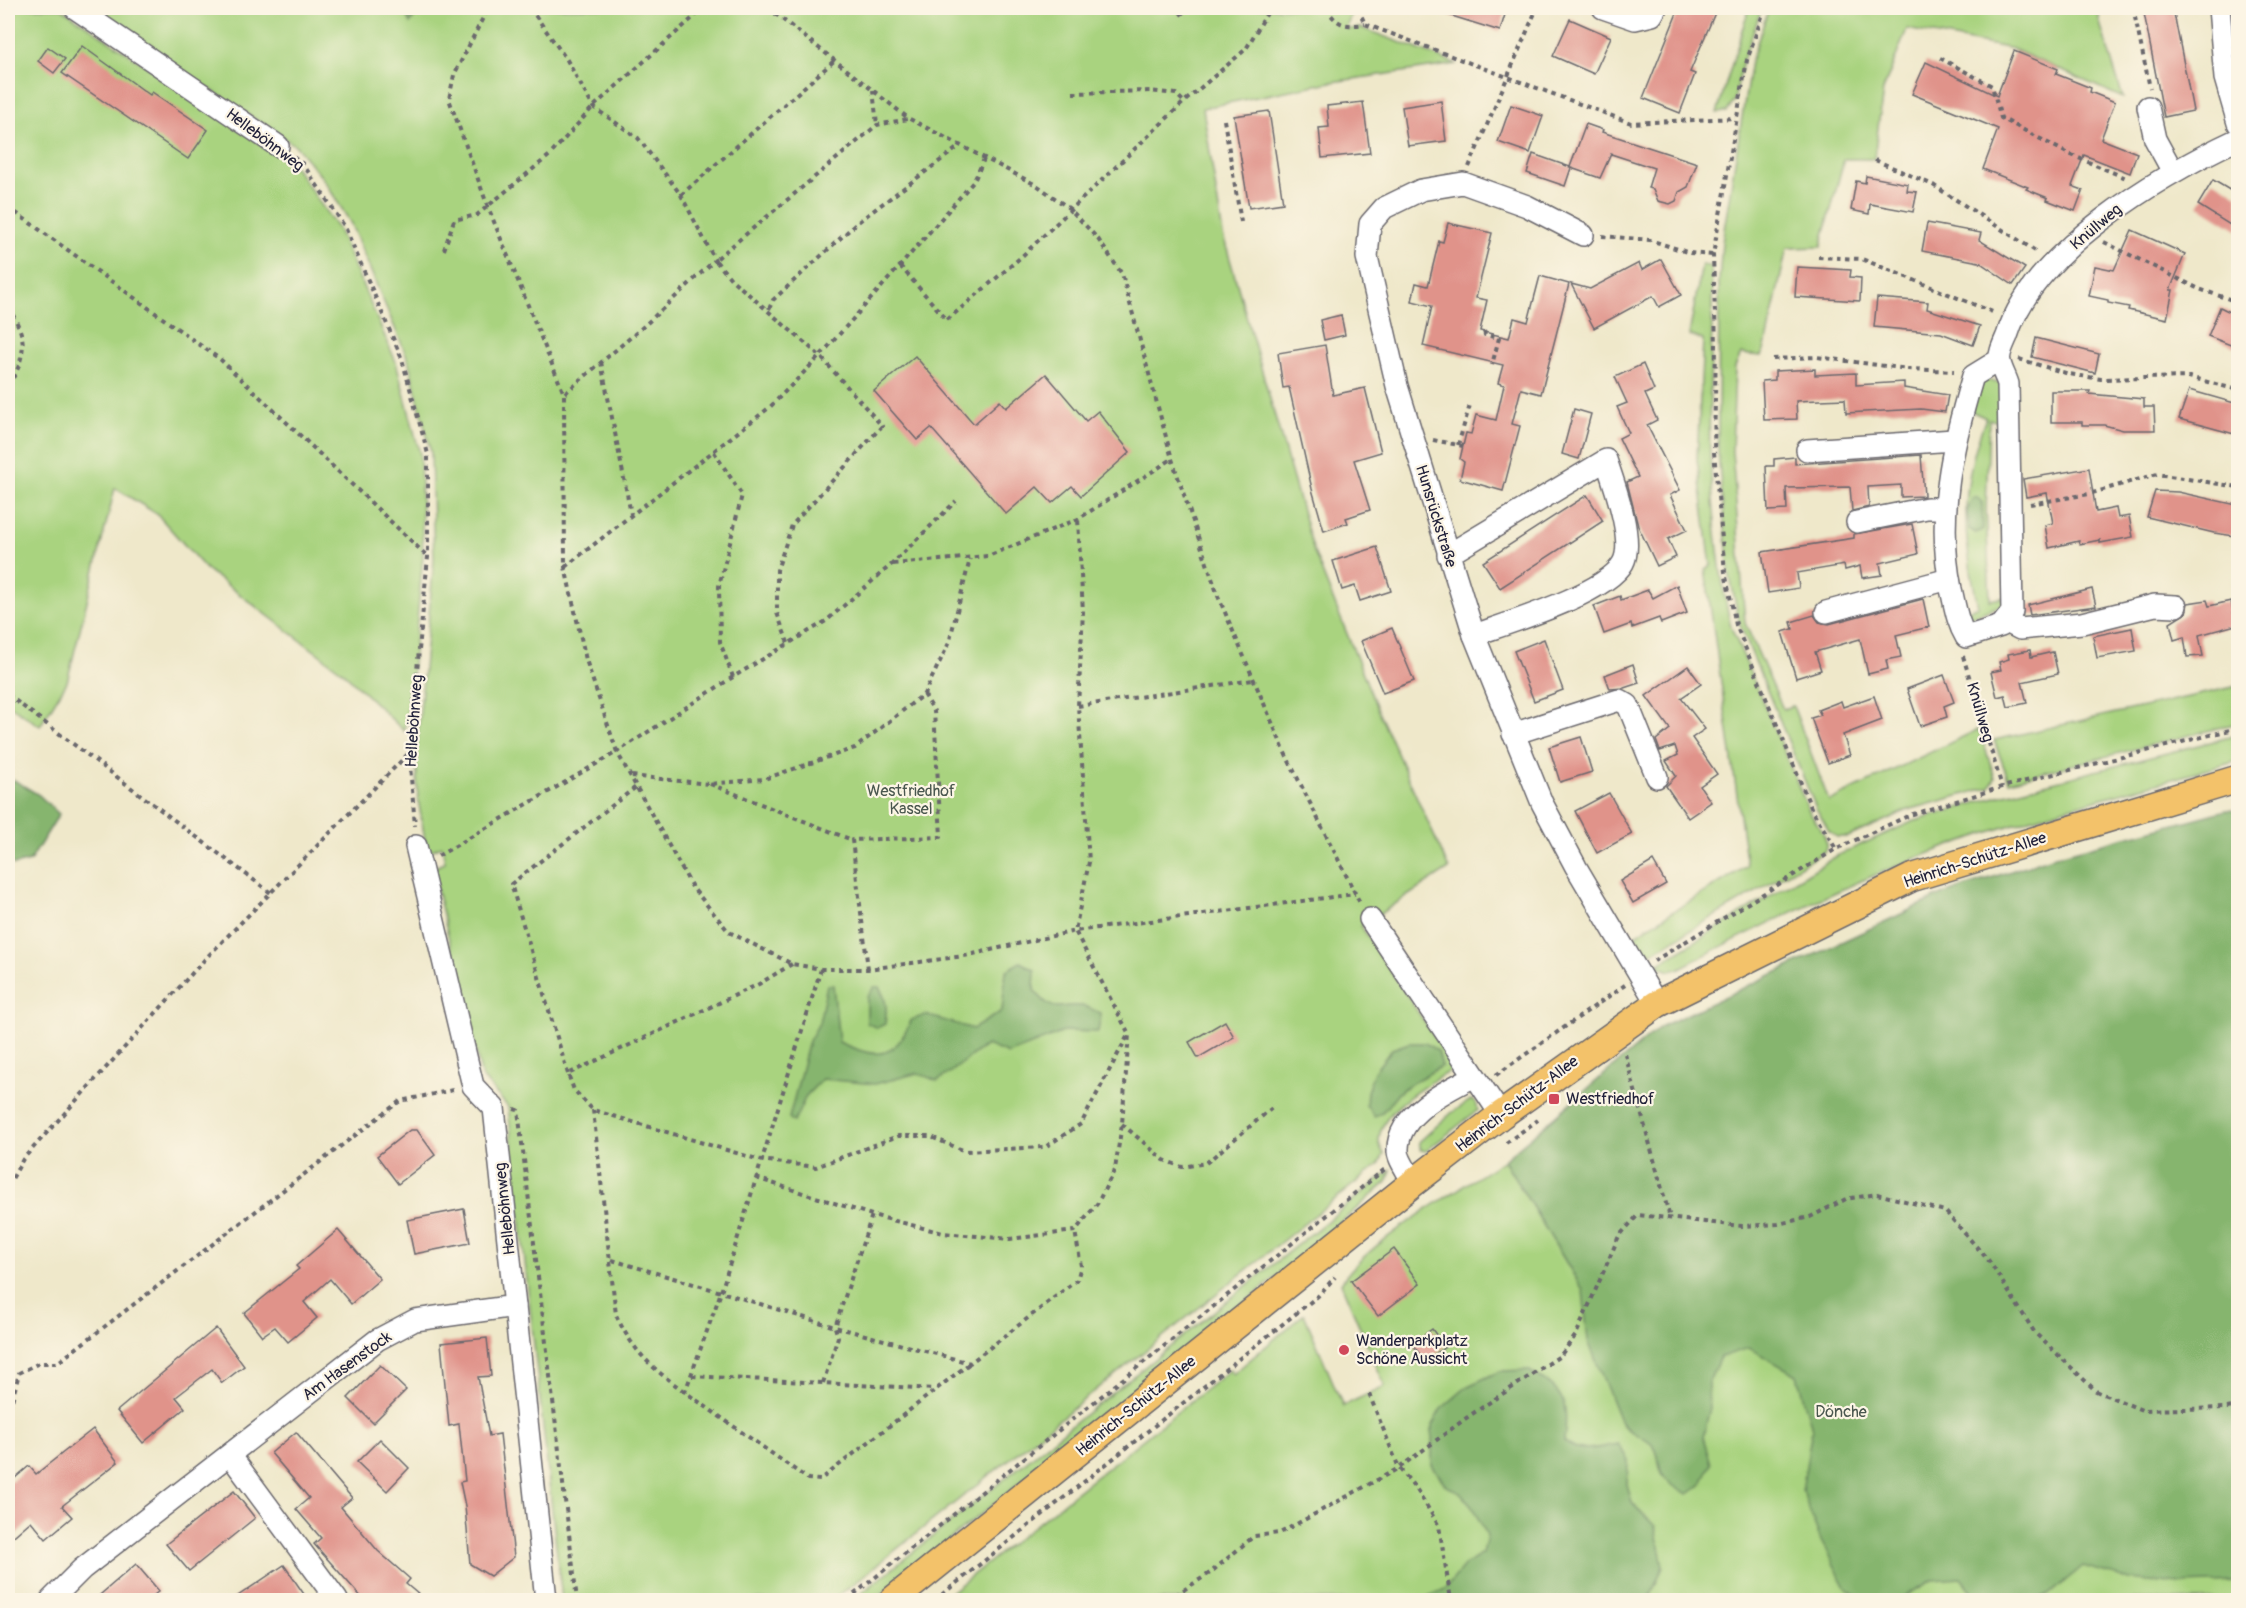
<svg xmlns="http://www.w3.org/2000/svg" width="2246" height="1608" viewBox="0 0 2246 1608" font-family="Pangolin,sans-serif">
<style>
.green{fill:#a9d37f;stroke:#667a5d;stroke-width:1.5}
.forest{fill:#86b56e;stroke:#546c54;stroke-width:1.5}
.building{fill:#e0938a}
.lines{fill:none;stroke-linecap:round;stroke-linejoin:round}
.minor-casing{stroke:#6a676d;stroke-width:24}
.major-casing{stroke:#6a676d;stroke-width:30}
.path{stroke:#6a676d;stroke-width:4;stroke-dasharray:4.5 4.5;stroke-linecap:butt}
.minor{stroke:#fff;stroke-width:21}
.major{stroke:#f3c26a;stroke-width:27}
.poi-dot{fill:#d1495b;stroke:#fcf5e5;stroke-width:2}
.labels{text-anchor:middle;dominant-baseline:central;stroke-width:4.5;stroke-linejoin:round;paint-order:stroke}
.street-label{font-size:16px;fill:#22223b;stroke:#fcf5e5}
.park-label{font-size:16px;fill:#4a574f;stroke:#fcf5e5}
.poi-label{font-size:16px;fill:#22223b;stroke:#fcf5e5;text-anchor:start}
</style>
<rect width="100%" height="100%" fill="#fcf5e5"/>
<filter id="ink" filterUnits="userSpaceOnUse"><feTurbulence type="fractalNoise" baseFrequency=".0167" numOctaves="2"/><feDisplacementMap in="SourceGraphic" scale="12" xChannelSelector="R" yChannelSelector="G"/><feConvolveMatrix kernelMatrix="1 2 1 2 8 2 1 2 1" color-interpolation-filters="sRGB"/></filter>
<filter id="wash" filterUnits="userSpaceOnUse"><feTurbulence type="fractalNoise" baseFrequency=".008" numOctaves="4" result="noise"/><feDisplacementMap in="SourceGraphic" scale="24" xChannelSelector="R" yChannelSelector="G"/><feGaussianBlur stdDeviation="1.35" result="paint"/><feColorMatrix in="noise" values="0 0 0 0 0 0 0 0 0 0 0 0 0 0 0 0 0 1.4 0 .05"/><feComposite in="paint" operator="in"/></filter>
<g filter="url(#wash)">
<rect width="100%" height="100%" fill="#efe8ca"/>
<g class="green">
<polygon points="8,8 61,8 296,168 338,229 396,362 420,454 423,555 411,687 404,731 344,673 206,569 157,514 115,488 67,682 40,726 8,704"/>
<path d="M 87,8 L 403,8 L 410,22 L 422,8 L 1353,8 L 1346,29 L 1362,28 L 1457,64 L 1325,83 L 1203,108 L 1223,235 L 1314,552 L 1379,713 L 1449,869 L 1361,926 L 1455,1068 C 1432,1081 1360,1120 1384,1154 L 1379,1164 L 833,1600 L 562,1600 L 508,1107 L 482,1077 L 432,869 L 445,862 L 442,846 L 427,852 L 418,799 L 416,755 L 434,560 L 431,453 L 408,359 L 350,222 L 324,180 L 296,146 Z"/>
<polygon points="1749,8 1762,8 1743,60 1734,101 1727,112 1717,113"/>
<polygon points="1769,8 2100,8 2099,20 2123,98 2013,49 1907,29 1883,90 1874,159 1844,159 1821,247 1787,248 1764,351 1761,356 1741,354 1735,367 1732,451 1745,623 1783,709 1793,706 1829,801 1979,729 1995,778 1990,787 1908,810 1848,837 1837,837 1829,831 1816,808 1740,625 1729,572 1718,452 1719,281 1722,243 1751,61"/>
<path d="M 1702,264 L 1711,267 C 1715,330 1707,392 1710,455 C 1713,512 1718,571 1731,627 L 1810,813 C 1817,824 1832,840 1824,852 L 1650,954 L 1641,949 L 1635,935 L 1747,866 L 1705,569 L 1711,566 L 1697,459 L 1703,340 L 1689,335 Z"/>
<path d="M 1983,379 L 2002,384 L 2001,423 L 1989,419 L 1986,510 L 1990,600 L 2005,597 L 2002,605 L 1968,618 L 1965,611 L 1978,606 C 1962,536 1959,486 1986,418 L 1971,411 Z"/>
<polygon points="2238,686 2238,723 2009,781 1994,740"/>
<path d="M 2238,735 L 2238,761 C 2131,791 2021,817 1917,858 C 1835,890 1756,928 1678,969 L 1670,971 L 1656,965 L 1840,854 L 1912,822 L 2005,794 Z"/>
<polygon points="1471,1100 1476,1103 1478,1110 1426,1151 1421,1150 1419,1142 1450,1114"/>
<path d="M 1504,1160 L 1583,1290 L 2238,1430 L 2238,1600 L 941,1600 L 1230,1370 L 1233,1374 L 1304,1314 L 1343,1406 L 1385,1386 L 1341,1283 C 1366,1242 1461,1189 1504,1160 Z"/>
<polygon points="1391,1170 1387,1182 1295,1262 874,1600 853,1600"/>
</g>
<g class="forest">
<polygon points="403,8 422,8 410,23"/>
<polygon points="1976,497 1982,502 1983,530 1976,533 1969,529 1967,511 1972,499"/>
<polygon points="14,780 39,795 59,814 30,861 14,865 8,861 8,783"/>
<path d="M 2227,810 L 2238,811 L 2238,1582 L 2181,1584 L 2129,1579 L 2083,1566 L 2047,1596 L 2031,1600 L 1978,1600 L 1961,1578 L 1932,1580 L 1899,1600 L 1865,1600 L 1847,1589 L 1821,1541 L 1802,1491 L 1812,1429 L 1797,1375 L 1749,1348 L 1720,1357 L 1708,1384 L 1709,1412 L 1703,1437 L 1711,1464 L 1701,1485 L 1688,1494 C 1679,1490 1667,1483 1662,1474 C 1658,1466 1660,1455 1654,1447 C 1644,1435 1630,1435 1621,1423 L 1588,1341 L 1583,1290 L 1504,1160 L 1660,1027 L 1944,894 L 2055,856 Z"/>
<path d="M 1020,962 L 1035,970 L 1034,990 C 1056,1016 1055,1004 1082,1006 C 1088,1007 1095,1011 1101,1013 L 1098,1032 L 1066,1031 L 1008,1054 L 987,1045 C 968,1056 956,1071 937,1081 L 918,1073 L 875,1084 L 822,1079 L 806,1096 L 794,1122 L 789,1118 L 809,1041 L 819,1023 L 827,985 L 833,985 L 839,1042 C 875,1059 895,1061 911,1020 L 926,1015 L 973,1029 L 1002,1011 L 1006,971 Z"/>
<path d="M 874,987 L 879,987 C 887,1000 887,1009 885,1024 L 877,1028 L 867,1023 L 867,997 Z"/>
<path d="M 1409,1043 L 1425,1043 L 1438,1051 L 1442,1066 C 1427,1075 1410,1082 1397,1094 C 1389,1102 1385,1114 1374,1116 L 1366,1105 L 1367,1092 L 1374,1072 L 1392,1049 Z"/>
<path d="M 1528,1370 C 1564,1391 1569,1399 1564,1441 C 1578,1455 1600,1447 1618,1444 L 1628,1460 L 1627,1484 L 1632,1503 L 1655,1526 L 1663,1566 L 1649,1600 L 1425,1600 L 1429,1596 L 1445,1589 L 1466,1564 L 1483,1554 L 1487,1535 L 1471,1505 L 1460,1492 L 1446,1486 L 1432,1465 L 1432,1425 L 1441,1409 L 1468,1386 L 1500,1371 Z"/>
</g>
<g id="blocks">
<g class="building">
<polygon points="1437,8 1507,8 1500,31 1436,11"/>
<polygon points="1679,8 1717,8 1690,72 1695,74 1680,113 1643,98"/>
<polygon points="2143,8 2173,8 2193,111 2164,117"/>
<polygon points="1570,19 1611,37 1594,74 1553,56"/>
<polygon points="82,46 150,95 152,92 208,130 188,159 62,73"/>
<polygon points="48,47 65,59 54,73 38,61"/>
<polygon points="2014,51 2058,69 2056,74 2091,88 2090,92 2115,102 2101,139 2137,153 2130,173 2084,155 2072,186 2083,190 2075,211 2047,200 2048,198 2026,189 2028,187 1983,169 1998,129 1912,94 1926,62 1997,96"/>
<polygon points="1441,101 1446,141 1408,146 1402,107"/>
<polygon points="1363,102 1370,153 1322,158 1319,128 1329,127 1327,106"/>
<polygon points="1511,105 1543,116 1530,153 1498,142"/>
<polygon points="1269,111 1283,203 1249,208 1234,116"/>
<polygon points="1586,124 1603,130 1602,132 1697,163 1688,187 1679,192 1676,201 1670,204 1658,201 1653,189 1648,188 1654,168 1611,154 1600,178 1571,168 1565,186 1527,173 1533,154 1570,167"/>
<polygon points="1866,176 1908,184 1907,191 1917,192 1913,212 1870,204 1869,214 1851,210 1856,181 1865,183"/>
<polygon points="2213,180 2238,195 2238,230 2198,205"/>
<polygon points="1448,223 1492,233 1476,298 1487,300 1480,331 1509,338 1514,318 1528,322 1540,276 1569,284 1541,394 1521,389 1512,424 1520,426 1503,491 1460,479 1464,462 1460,459 1466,433 1471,434 1476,415 1496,420 1504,385 1498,383 1503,365 1423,346 1432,306 1412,301 1416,283 1428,286 1439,241 1443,242"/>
<polygon points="1927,223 1981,233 1979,240 2025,268 2013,285 1979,262 1922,251"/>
<polygon points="2132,230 2185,254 2170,290 2173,290 2167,319 2128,310 2129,307 2108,303 2108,300 2089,296 2095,266 2114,270"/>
<polygon points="1661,259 1681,295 1659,307 1653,296 1594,328 1571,284 1590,289 1639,263 1642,270"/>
<polygon points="1797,267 1851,270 1850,277 1861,278 1860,301 1795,297"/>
<polygon points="1877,298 1928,302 1927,309 1980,326 1973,345 1941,333 1874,327"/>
<polygon points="2220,307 2238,316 2238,348 2208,336"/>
<polygon points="1341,315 1345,335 1324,340 1320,320"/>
<polygon points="2036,338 2099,354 2095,373 2032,357"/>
<polygon points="1325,345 1333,395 1365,388 1381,452 1354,460 1370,510 1346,518 1348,523 1324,531 1312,489 1289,387 1283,388 1278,353"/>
<polygon points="915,356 974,424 1000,401 1006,408 1046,374 1086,421 1098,411 1130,452 1081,496 1072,486 1052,503 1037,487 1006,514 931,428 917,440 874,391"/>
<polygon points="1643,364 1654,390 1645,394 1657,420 1647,425 1680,490 1670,495 1687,530 1668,539 1676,557 1657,566 1638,526 1627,482 1638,477 1619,438 1629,433 1617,407 1627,403 1615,377"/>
<polygon points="1815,369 1815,375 1856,373 1856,385 1904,382 1904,388 1948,395 1945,412 1921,409 1846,413 1845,399 1796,401 1797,419 1764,420 1762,381 1775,380 1775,371"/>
<polygon points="2189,390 2238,404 2238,435 2179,419"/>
<polygon points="2051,391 2090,391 2089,394 2144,399 2144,407 2154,407 2155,430 2123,430 2104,425 2082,425 2082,422 2051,422"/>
<polygon points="1574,409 1591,414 1579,459 1562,454"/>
<polygon points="1921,455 1924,496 1901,497 1901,485 1868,487 1869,507 1852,511 1850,487 1786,488 1787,510 1768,511 1766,466 1774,466 1774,459 1795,457 1795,464"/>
<polygon points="2089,468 2096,512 2116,508 2118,518 2129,516 2133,537 2100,543 2100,540 2080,544 2079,541 2049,548 2045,525 2053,523 2047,493 2026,497 2023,479"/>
<polygon points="2155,491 2178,492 2237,505 2238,532 2234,531 2234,536 2214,533 2147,517"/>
<polygon points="1587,495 1603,521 1500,588 1483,562"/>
<polygon points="1912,524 1918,554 1880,563 1882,575 1862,578 1860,566 1845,570 1844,565 1797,573 1799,588 1768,593 1762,552 1854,538 1854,534"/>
<polygon points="1377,547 1391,591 1360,601 1355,586 1342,590 1333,561"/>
<polygon points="1677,585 1687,613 1661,623 1659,618 1632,628 1631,624 1604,634 1594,606 1620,596 1621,600 1648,590 1653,598"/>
<polygon points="2092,589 2096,606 2030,615 2028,605"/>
<polygon points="1923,599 1929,627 1896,635 1901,657 1886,660 1888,669 1868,674 1860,639 1815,652 1821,670 1796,678 1782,632 1793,629 1791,622 1814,615 1819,622 1829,624"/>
<polygon points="2207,600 2209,606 2231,601 2236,625 2199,635 2203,656 2187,657 2184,637 2174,640 2170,623 2186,613 2188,603"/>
<polygon points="1392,628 1414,681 1383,693 1361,641"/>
<polygon points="2132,628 2136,651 2097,658 2093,636"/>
<polygon points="1544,639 1563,690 1534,701 1514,651"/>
<polygon points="2030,650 2031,657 2053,652 2058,674 2022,682 2027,703 2008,707 2005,695 1997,697 1991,672 2001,670 1999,662 2009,659 2008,654"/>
<polygon points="1633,664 1639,683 1624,688 1610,689 1605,675"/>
<polygon points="1688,666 1701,684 1681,698 1705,729 1692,738 1717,774 1700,786 1711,802 1688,818 1666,786 1676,776 1666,761 1678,755 1675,746 1660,751 1656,740 1670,729 1646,696"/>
<polygon points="1944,675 1954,702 1944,706 1947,717 1920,726 1907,689"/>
<polygon points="1874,696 1882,720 1843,735 1850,755 1828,763 1811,718 1821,715 1818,710 1841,701 1843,707"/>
<polygon points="1581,737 1592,772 1560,782 1549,747"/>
<polygon points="1609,793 1632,834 1597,853 1575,811"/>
<polygon points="1653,861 1666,884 1633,903 1620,881"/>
<polygon points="1225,1021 1234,1037 1198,1058 1189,1042"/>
<polygon points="410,1130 417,1130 435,1155 398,1184 377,1156"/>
<polygon points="464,1209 470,1243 414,1254 407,1220"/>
<polygon points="338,1230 380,1279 351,1304 330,1279 304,1302 317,1318 288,1342 275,1327 262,1336 244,1313 299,1269 296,1266"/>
<polygon points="1394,1249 1420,1284 1378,1316 1351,1281"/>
<polygon points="216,1328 244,1366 222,1383 212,1369 176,1397 185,1408 143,1443 117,1411"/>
<polygon points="1432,1329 1445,1347 1425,1361 1412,1344"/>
<polygon points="487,1338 491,1376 478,1377 489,1436 500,1434 514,1557 490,1576 470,1564 465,1506 460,1482 465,1481 459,1424 449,1426 441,1343"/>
<polygon points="380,1365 406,1390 373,1423 348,1398"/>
<polygon points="93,1429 118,1462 62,1506 72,1517 46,1539 31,1521 8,1541 8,1484 29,1466 36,1474"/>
<polygon points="296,1432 352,1498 341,1507 378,1551 410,1579 406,1584 425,1600 364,1600 314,1544 321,1538 296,1509 309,1498 271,1453"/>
<polygon points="380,1439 409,1468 387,1491 357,1462"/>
<polygon points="234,1491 255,1518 189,1571 166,1544"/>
<polygon points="136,1564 159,1591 148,1600 94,1600"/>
<polygon points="284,1565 308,1600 232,1600"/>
</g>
</g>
</g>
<g filter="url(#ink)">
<use href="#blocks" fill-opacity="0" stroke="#6a676d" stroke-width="1.5"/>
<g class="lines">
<g class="minor-casing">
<g id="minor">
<polyline points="75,8 278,146"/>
<polyline points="1603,8 1635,19 1652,15 1656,8"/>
<polyline points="2219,8 2225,78 2238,123"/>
<polyline points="2148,107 2155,139 2173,172"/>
<polyline points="1583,235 1527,206 1463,183 1421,190 1384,208 1370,224 1367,257 1397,386 1474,635 1542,803 1576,867 1657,1004"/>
<path d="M 1999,360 L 1973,376 C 1952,446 1936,516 1951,589 C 1955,606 1957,622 1966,637 L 2001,626 L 2012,612 L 2008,384 C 2006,377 2001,369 2000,362 C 1998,355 2004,343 2007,336 C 2033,250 2161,175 2238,139"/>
<polyline points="1807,450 1954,440"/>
<polyline points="1857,522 1927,508 1945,508"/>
<path d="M 1448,555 L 1606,460 C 1614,483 1635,541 1623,563 C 1606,594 1508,623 1474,635"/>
<polyline points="1826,612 1949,579"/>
<polyline points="2005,621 2020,629 2082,623 2155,605 2176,606"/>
<polyline points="1513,734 1619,700 1628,705 1657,777"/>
<polyline points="416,846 473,1086 494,1108 546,1600"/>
<polyline points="1370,919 1501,1115"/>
<path d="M 1413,1183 C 1409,1173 1397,1159 1398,1149 C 1398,1114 1447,1090 1473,1077"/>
<polyline points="230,1455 337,1600"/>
<polyline points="51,1600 82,1569 377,1340 415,1320 515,1306"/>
</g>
</g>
<g class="major-casing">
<polyline id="major" points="893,1600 1413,1183 1501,1115 1657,1004 1911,878 2238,779"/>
</g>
<g class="path">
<polyline points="530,8 567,60 593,107 638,138 681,195 715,260 644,326 564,394"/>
<polyline points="768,8 908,118 1038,186 1070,209 1098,239 1122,274 1172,459 1218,596 1286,755 1360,903"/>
<path d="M 1326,8 C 1337,25 1344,27 1365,24"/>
<polyline points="1363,8 1361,15 1365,24 1631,123 1735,118"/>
<polyline points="1765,8 1747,60 1713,255 1716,344 1714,452 1725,572 1736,625 1812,810 1836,849"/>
<polyline points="2133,8 2150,88"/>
<polyline points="1180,15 1189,8"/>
<polyline points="1940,58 1992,86 2001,118 2067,153 2126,178"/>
<polyline points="873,90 877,125"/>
<polyline points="1073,93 1150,91 1176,94 1184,102"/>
<polyline points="1224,120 1241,222"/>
<polyline points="293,157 303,164 345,227 402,359 428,454 428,557 409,753 415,826"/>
<polyline points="1875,160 1933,185 2037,252"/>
<polyline points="1469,167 1537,8"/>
<polyline points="681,195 835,60"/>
<polyline points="8,207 221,360 427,556"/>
<polyline points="1602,236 1650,240 1690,253 1713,255"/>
<polyline points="2104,242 2199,289 2238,302"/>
<polyline points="444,250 454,220 477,215 550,155 593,107 704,8"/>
<polyline points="1818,257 1862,259 1995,313"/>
<polyline points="900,266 947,320 1020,258 1184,102 1246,49 1270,8"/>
<path d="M 8,306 C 21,330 28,340 18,368 C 15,374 13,380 8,383"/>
<polyline points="769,309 773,300 858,222 960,146"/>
<polyline points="1484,331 1485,335 1499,338 1492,365"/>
<polyline points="1773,359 1817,357 1908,369 1954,371"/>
<polyline points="2019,359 2069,374 2101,379 2189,377 2238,390"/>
<polyline points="601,362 631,514"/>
<polyline points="1433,440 1463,446"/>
<polyline points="1458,445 1470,405"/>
<polyline points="714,452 742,495 719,586 720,642 733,677 826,621 892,564 956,501"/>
<polyline points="2030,504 2089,494 2157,474 2238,487"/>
<polyline points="893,564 988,556 1078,519 1172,459"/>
<polyline points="565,567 770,407 820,356 900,266 974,181 984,159"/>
<polyline points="788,643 777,613 777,570 792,525 882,426 820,356 731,279 715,260 877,125 908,119"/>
<polyline points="1963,656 2002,787"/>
<polyline points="733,677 617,752 692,887 729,932 792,964 821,969 868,969 964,956 1075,931 1355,894"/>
<polyline points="8,695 271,893"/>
<polyline points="1078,706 1253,680"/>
<polyline points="632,776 709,784 764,779 855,748 924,694 949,643 970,559"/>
<polyline points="710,784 852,840"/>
<polyline points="438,856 617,752 586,660 565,567 564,394 488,207 449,99 454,75 488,8"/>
<polyline points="1654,961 1836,849 1910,815 2002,787 2238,728"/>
<polyline points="792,964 759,984 568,1074 574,1090 593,1110 760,1160 816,1167 898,1136 929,1136 965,1151 1045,1147 1081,1124 1127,1037"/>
<polyline points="821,969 721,1292 835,1327 970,1363 1077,1280 1081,1266 1075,1231"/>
<polyline points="868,969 852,840 941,837 934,711 924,694"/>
<polyline points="1625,1054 1670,1218"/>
<polyline points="568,1074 511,884 636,787"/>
<polyline points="1496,1075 1625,985"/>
<polyline points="514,1109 518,1110 577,1600"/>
<path d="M 593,1110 L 616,1315 C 634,1353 652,1368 685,1392"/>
<polyline points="1122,1124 1164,1160 1182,1167 1206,1163 1272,1108"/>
<polyline points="1506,1143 1538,1120"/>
<polyline points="756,1178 872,1215 943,1233 1010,1239 1075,1231 1097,1204 1115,1169 1122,1124 1129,1034 1075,931 1089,862 1078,706 1083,612 1078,519"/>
<polyline points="8,1186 23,1159 206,958 408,754"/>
<polyline points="612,1260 721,1292 685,1392 808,1479 820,1480 970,1363"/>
<polyline points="692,1376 934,1389"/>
<polyline points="823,1383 838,1337 835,1327 872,1215"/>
<polyline points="1369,1394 1399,1468 1417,1490 1439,1526 1451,1600"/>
<polyline points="8,1407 11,1405 19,1373 39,1363 57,1363 400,1101 453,1090"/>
<polyline points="847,1600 1385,1169"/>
<polyline points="935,1600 1318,1296 1335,1277"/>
<polyline points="1168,1600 1210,1573 1254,1536 1280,1533 1399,1468 1469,1416 1560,1356 1576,1335 1619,1236 1638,1215 1742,1226 1778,1224 1810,1217 1846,1199 1877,1194 1945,1211 1989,1261 2035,1333 2096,1391 2142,1410 2227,1408 2238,1406"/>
</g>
<use href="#minor" class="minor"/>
<use href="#major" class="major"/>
</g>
</g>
<g class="poi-dot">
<rect x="1548" y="1093" width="12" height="12" rx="3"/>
<circle cx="1344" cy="1350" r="6"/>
</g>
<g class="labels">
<g class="street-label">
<text transform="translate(265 140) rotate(37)">Helleböhnweg</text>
<text transform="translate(2096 227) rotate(-40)">Knüllweg</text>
<text transform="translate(1436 516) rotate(73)">Hunsrückstraße</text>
<text transform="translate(1980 712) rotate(74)">Knüllweg</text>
<text transform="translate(414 721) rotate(-86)">Helleböhnweg</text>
<text transform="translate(1975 860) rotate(-18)">Heinrich-Schütz-Allee</text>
<text transform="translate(1517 1104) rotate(-37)">Heinrich-Schütz-Allee</text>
<text transform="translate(505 1209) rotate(-96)">Helleböhnweg</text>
<text transform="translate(347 1366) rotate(-36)">Am Hasenstock</text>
<text transform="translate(1136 1406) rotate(-39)">Heinrich-Schütz-Allee</text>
</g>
<g class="park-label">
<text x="911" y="791">Westfriedhof<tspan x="911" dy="18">Kassel</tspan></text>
<text x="1841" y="1412">Dönche</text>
</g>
<g class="poi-label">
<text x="1566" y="1099">Westfriedhof</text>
<text x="1356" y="1341">Wanderparkplatz<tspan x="1356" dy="18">Schöne Aussicht</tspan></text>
</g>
</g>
<rect width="2246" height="1608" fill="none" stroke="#fcf5e5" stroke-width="30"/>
</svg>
